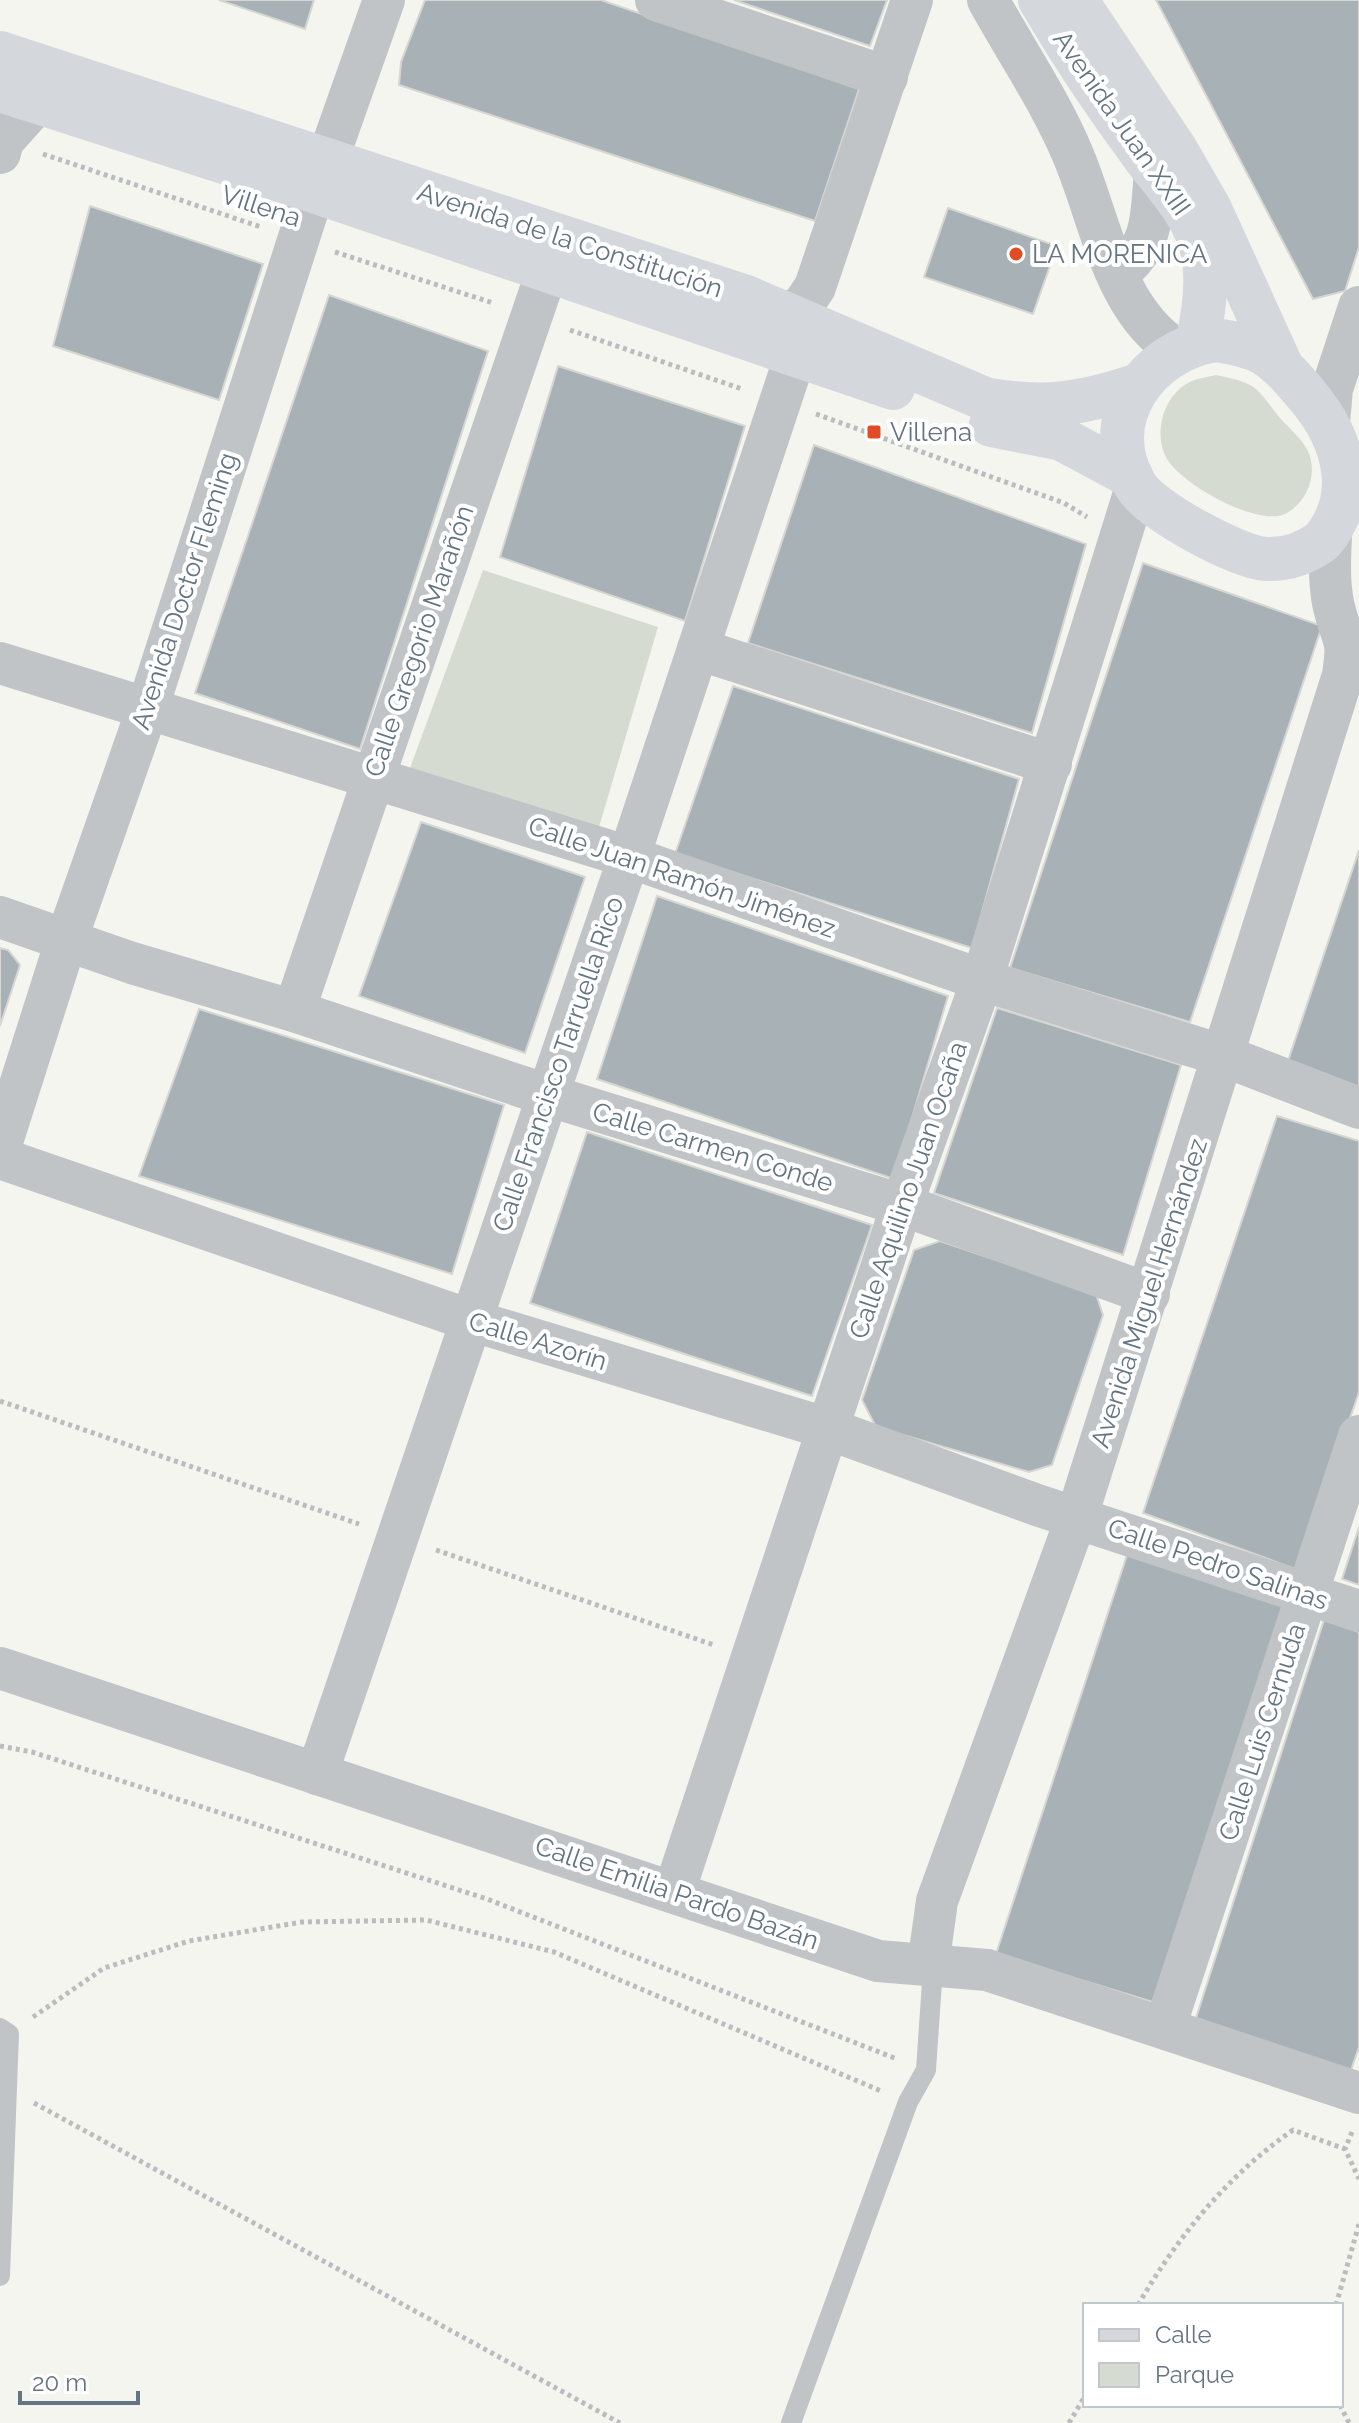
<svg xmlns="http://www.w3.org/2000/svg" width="1359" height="2423" viewBox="0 0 1359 2423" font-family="Raleway,sans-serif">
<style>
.green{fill:#d6dbd2}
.building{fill:#a8b1b5;stroke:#d6d6d3;stroke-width:2}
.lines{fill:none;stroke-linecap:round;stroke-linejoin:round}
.path{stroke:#babcbe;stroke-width:5;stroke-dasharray:4 4;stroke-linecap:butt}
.lane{stroke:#c0c4c7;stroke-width:20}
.street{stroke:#c0c4c7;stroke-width:42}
.secondary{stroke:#d4d8dc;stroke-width:44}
.poi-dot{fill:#e24b23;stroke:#fff;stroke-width:3}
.labels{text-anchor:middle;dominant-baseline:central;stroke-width:8;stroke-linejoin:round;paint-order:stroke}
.street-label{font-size:26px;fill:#637582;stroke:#fff}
.poi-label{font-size:26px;fill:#637582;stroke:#fff;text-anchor:start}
</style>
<rect width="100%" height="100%" fill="#f5f5f0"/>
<g class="green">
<path d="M 1216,375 C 1229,378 1245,380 1256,389 C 1264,396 1272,408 1279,417 C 1288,427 1301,438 1307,449 C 1319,472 1308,501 1287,513 C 1260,529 1181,484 1167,459 C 1152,433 1164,393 1192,381 C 1199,378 1208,377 1216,375 Z"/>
<polygon points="483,570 658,627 597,834 410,768"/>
</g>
<g class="building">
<polygon points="219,0 314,0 305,29"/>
<polygon points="425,0 601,0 859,89 815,221 399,85 401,62"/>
<polygon points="734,0 887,0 870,46"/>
<polygon points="1156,0 1359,0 1359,247 1345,291 1313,299"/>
<polygon points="90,206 263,264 219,400 53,346"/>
<polygon points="948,208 1057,246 1033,314 924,277"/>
<polygon points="329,295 488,351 360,749 195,693"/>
<polygon points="558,366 745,426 685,621 500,557"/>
<polygon points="814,445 1086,544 1032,733 748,643"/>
<polygon points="1143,563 1322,626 1190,1022 1010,968"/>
<polygon points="733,686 1019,779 972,948 675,854"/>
<polygon points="421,822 585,877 525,1053 359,996"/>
<polygon points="1359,850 1359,1091 1287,1064"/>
<polygon points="657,896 948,996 894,1179 597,1079"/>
<polygon points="0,948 8,950 20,965 0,1026"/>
<polygon points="997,1008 1181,1065 1123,1255 934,1193"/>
<polygon points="199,1009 504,1105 452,1274 139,1176"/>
<polygon points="1277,1116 1359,1141 1359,1392 1298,1570 1143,1513"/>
<polygon points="587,1132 872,1225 812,1396 530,1303"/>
<polygon points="940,1241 1096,1294 1103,1315 1052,1465 1029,1472 876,1427 862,1400 914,1250"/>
<polygon points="1359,1527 1359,1585 1342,1579"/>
<polygon points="1128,1552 1290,1605 1156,2003 996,1954"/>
<polygon points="1324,1620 1359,1632 1359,2047 1351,2070 1196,2018"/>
</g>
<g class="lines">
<g class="path">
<polyline points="43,154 261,227"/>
<polyline points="335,252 493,303"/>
<polyline points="570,330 742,389"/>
<polyline points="816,414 1064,503 1087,517"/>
<polyline points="0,1401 359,1524"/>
<polyline points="436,1550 714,1645"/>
<polyline points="0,1746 32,1752 487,1899 897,2059"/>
<polyline points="33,2017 104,1968 189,1941 302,1922 426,1920 554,1952 881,2091"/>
<polyline points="34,2103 620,2423"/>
<polyline points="1352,2132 1345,2149 1359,2179"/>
<path d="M 1138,2305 C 1178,2236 1228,2175 1293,2130 L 1345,2149"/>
<polyline points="1336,2305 1359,2224"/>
<polyline points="1340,2405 1349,2423"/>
<polyline points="1069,2423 1085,2396"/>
</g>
<g class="lane">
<polyline points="0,2028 9,2034 0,2276"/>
<polyline points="791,2423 908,2102 926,2070 933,1967"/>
</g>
<g class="street">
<polyline points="656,0 887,77"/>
<path d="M 988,0 C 1016,51 1051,102 1073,155 C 1101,221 1113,310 1177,350"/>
<polyline points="0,153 3,141 38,102"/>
<polyline points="327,161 384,0"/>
<path d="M 1118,273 C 1155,246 1151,213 1155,171"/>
<polyline points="790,313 803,305 815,287 912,0"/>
<polyline points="1329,422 1332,389 1359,307"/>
<polyline points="698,649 1051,764"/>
<polyline points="0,663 629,857 982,980 1224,1056 1359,1108"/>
<polyline points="0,917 132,963 294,1011 547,1095 902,1205 1149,1294"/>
<polyline points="294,1011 547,271"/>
<polyline points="0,1148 66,941 147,710 314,191"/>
<polyline points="0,1158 470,1320 826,1428 1037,1505 1359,1611"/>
<polyline points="0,1668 878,1961 987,1970 1359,2093"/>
<polyline points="317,1774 629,857 796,354"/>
<polyline points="674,1892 902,1205 982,980 1136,487"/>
<path d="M 933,1967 L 931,1944 L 937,1901 L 1077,1516 L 1343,675 C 1348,640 1345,646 1336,615 C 1328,589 1330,560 1331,534"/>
<polyline points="1165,2027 1359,1436"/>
</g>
<g class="secondary">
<path d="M 1040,0 C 1072,55 1107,107 1145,158 C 1164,183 1185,205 1197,234 C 1211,267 1205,309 1197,343"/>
<polyline points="1076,0 1176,150 1210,209 1281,365"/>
<path d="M 0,53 L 746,297 L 985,399 C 1042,410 1081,404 1136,386"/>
<polyline points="0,90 314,191 893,388"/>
<path d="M 1216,340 C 1232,343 1248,345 1263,353 C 1282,365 1296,382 1310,399 C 1345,442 1359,497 1322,541 C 1306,553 1287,560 1266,559 C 1239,558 1150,510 1136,486 C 1096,420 1148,350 1216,340 Z"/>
<polyline points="991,425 1062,439 1131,476"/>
</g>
</g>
<g class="poi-dot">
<circle cx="1016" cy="254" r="8"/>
<rect x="866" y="424" width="16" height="16" rx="4"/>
</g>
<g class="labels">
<g class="street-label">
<text transform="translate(1122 123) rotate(55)">Avenida Juan XXIII</text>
<text transform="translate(261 206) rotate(18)">Villena</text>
<text transform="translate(570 240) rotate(18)">Avenida de la Constitución</text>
<text transform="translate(184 591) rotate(-72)">Avenida Doctor Fleming</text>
<text transform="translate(419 641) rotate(-71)">Calle Gregorio Marañón</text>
<text transform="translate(682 877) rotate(19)">Calle Juan Ramón Jiménez</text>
<text transform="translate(558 1064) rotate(-71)">Calle Francisco Tarruella Rico</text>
<text transform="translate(713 1147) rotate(17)">Calle Carmen Conde</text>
<text transform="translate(908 1190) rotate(-71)">Calle Aquilino Juan Ocaña</text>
<text transform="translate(1149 1293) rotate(-72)">Avenida Miguel Hernández</text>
<text transform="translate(538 1341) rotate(17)">Calle Azorín</text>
<text transform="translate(1218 1564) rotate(19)">Calle Pedro Salinas</text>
<text transform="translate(1262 1732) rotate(-72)">Calle Luis Cernuda</text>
<text transform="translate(677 1893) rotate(19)">Calle Emilia Pardo Bazán</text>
</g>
<g class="poi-label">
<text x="1032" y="254">LA MORENICA</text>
<text x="890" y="432">Villena</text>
</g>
</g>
<rect x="1083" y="2303" width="260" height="104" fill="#ffffff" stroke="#c1c8cd" stroke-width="2"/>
<rect x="1099" y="2329" width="40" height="12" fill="#d4d8dc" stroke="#c1c8cd" stroke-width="2"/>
<text x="1155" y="2343" font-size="24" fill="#637582">Calle</text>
<rect x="1099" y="2363" width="40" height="24" fill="#d6dbd2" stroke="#c1c8cd" stroke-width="2"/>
<text x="1155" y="2383" font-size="24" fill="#637582">Parque</text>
<path d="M20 2391v12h118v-12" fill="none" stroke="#637582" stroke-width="4"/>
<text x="32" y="2391" font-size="24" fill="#637582" stroke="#ffffff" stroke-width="6" paint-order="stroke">20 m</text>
</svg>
